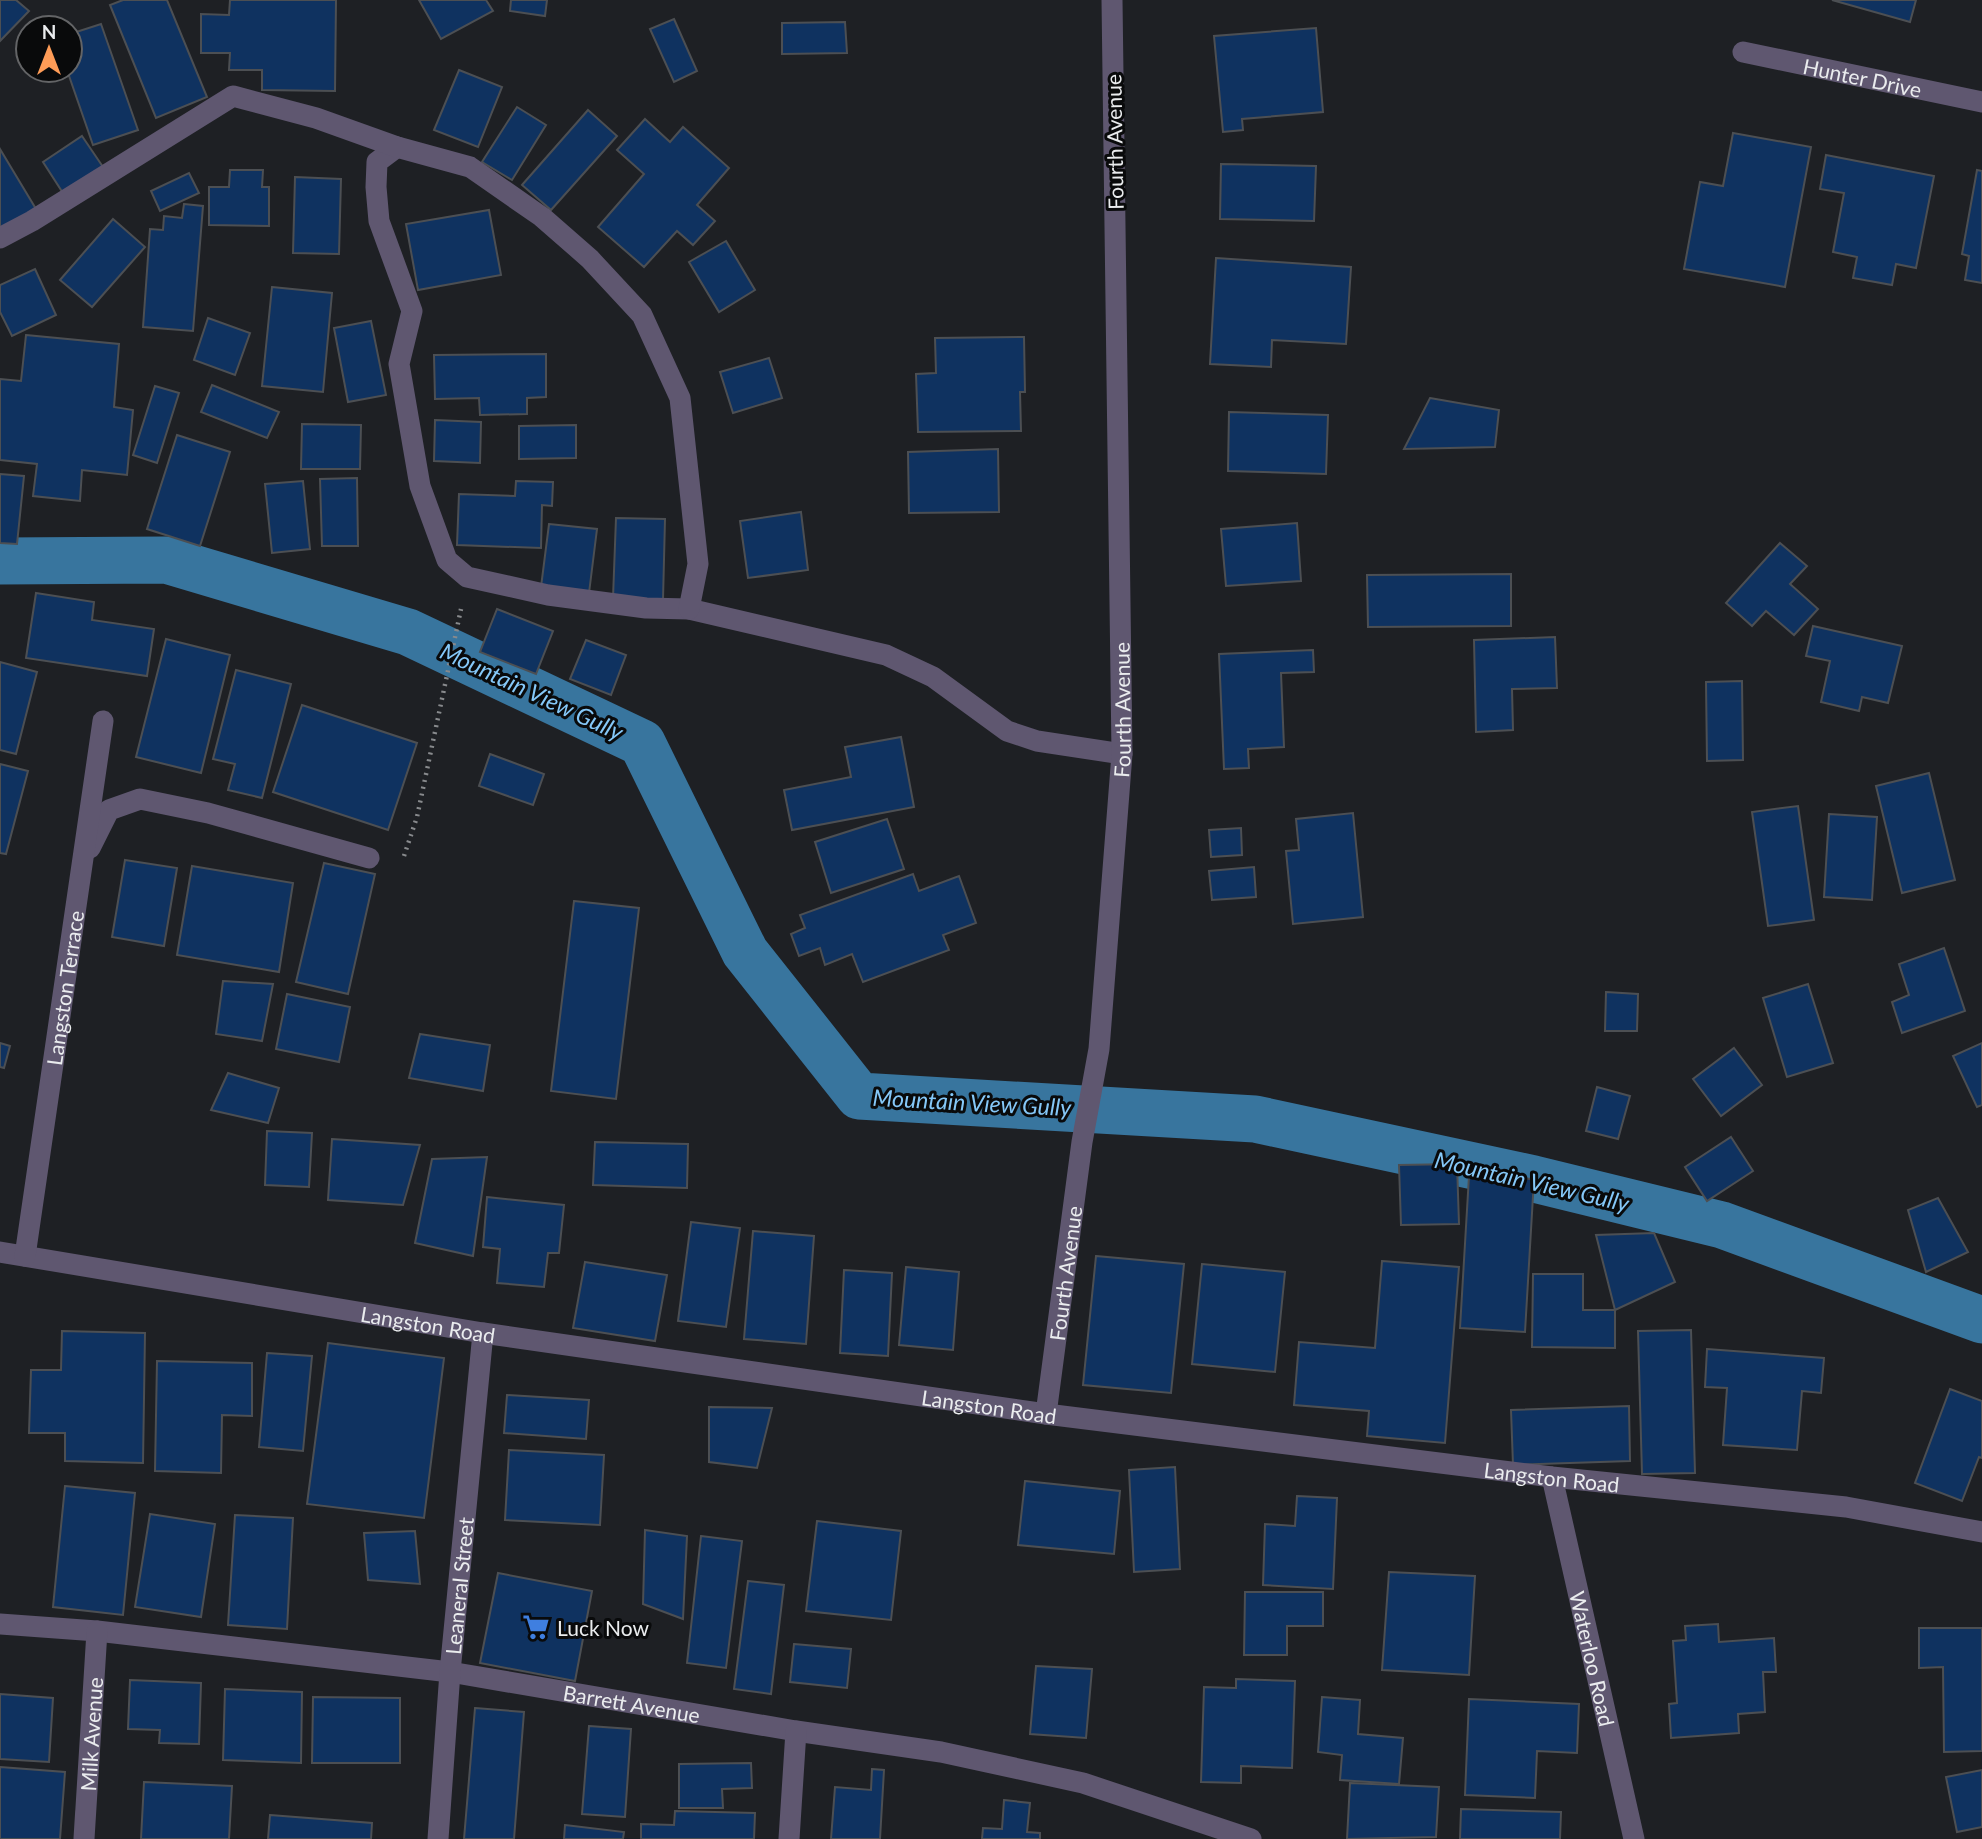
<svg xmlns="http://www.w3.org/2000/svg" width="1982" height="1839" viewBox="0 0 1982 1839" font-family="Lato,sans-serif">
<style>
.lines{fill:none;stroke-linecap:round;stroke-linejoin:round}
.canal{stroke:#38759e;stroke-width:47}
.building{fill:#0f3260;stroke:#4c4f53;stroke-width:2}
.path{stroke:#888a8d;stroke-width:4.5;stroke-dasharray:2 5;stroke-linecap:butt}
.minor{stroke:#5f5770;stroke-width:21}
.labels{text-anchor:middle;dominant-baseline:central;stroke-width:6;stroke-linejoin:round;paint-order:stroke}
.street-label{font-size:21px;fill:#eaecee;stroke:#090a0b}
.poi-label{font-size:21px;fill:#eaecee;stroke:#090a0b;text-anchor:start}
.water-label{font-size:23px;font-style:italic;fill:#85c8f8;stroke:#090a0b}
</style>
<rect width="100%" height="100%" fill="#1e2024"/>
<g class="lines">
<polyline class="canal" points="0,561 166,560 408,632 642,743 745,952 859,1096 1255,1119 1534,1179 1722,1225 1982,1320"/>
</g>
<g class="building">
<polygon points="0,0 16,0 29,11 0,41"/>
<polygon points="123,0 167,0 207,97 156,118 110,5"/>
<polygon points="230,0 336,0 335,91 262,90 262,70 229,70 230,53 201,53 201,14 229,15"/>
<polygon points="419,0 486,0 493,11 441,39"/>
<polygon points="511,0 547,0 545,16 510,11"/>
<polygon points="1832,0 1916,0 1910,22"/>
<polygon points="674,19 697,71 674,82 650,29"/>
<polygon points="845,22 847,53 782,54 782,23"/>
<polygon points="101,24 138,130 93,145 67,70 70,70 70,34"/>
<polygon points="1316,28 1323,112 1242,119 1243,130 1223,132 1214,36"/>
<polygon points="459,70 502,87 478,147 434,130"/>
<polygon points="517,107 546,125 512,180 482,162"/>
<polygon points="588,110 617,136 551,210 522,185"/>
<polygon points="645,119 670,142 683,127 729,168 697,205 715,221 693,245 677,231 644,267 598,227 644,174 617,150"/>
<polygon points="1733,133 1811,147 1785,287 1684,269 1700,182 1723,186"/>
<polygon points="82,136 103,167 63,193 43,162"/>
<polygon points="0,149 36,209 0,230"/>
<polygon points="1826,155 1934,176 1916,268 1896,264 1892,285 1853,278 1857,257 1833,252 1844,193 1820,189"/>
<polygon points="1221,164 1316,166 1314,221 1220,219"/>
<polygon points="230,170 263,170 262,187 269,187 269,226 209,225 209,187 229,187"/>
<polygon points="1977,170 1982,171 1982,283 1965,280 1969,256 1962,254"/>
<polygon points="189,173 199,193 160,211 151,191"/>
<polygon points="295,177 341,179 339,254 293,253"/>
<polygon points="184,204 203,206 193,331 143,327 150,229 163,230 164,216 182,218"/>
<polygon points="489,210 501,275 418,290 406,224"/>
<polygon points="113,219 145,247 92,307 60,280"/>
<polygon points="726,241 755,290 719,312 689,262"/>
<polygon points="1216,258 1351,267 1346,344 1272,340 1271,367 1210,364"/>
<polygon points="35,269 56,315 12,336 0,312 0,285"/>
<polygon points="272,287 332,293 323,392 262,386"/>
<polygon points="208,318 250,333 235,375 194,360"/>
<polygon points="371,321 386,395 348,402 334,328"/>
<polygon points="26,335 119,344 114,407 133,410 127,475 82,470 80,501 33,496 37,464 0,460 0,379 21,381"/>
<polygon points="1024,337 1025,392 1020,392 1021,431 918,432 916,374 936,373 935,338"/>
<polygon points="546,354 546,397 527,398 527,414 480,415 479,398 435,399 434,355"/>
<polygon points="769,358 782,398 733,413 720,372"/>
<polygon points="212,385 279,412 267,438 201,412"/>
<polygon points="155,386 179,393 157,463 133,455"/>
<polygon points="1430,398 1499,410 1495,447 1404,449"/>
<polygon points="1229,412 1328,415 1326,474 1228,471"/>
<polygon points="435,420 481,422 480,463 434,461"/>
<polygon points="302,424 361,425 360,469 301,469"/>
<polygon points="576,425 576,458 519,459 519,426"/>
<polygon points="177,435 230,452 200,546 147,529"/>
<polygon points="998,449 999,512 909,513 908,452"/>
<polygon points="0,474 24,476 17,544 0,543"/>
<polygon points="357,478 358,546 322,546 320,479"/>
<polygon points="303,481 310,549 272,553 265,484"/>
<polygon points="516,481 553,482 552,506 542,505 541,548 457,545 459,494 515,496"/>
<polygon points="801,512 808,570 748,578 740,521"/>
<polygon points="616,518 665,519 663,600 613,598"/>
<polygon points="1297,523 1301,581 1226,586 1221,529"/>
<polygon points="549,524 597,529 589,593 541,587"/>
<polygon points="1780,543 1807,566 1790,584 1818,609 1794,635 1766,611 1752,626 1726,603"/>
<polygon points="1511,574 1511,626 1368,627 1367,575"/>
<polygon points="36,593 94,602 92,620 154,629 147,676 26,658"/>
<polygon points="497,609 553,631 536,674 480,652"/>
<polygon points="1813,626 1902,646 1888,703 1862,697 1859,711 1821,702 1830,661 1806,656"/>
<polygon points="1555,637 1557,688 1512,689 1513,730 1476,732 1474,640"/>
<polygon points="166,639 230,655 201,773 136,757"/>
<polygon points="586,640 626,655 611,695 570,679"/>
<polygon points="1313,650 1314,672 1281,673 1284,747 1248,749 1249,768 1224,769 1219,654"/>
<polygon points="0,662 37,672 16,754 0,750"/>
<polygon points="236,670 291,684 262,798 228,790 235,764 213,759"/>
<polygon points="1742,681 1743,760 1707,761 1706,682"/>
<polygon points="302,705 417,743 388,830 273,792"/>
<polygon points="901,737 914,807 792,830 784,790 851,777 845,747"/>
<polygon points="490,754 544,774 533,805 479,786"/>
<polygon points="0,764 28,771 6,854 0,853"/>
<polygon points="1929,773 1955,880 1902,893 1876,786"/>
<polygon points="1798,806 1814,920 1768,926 1752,812"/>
<polygon points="1353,813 1363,917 1293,924 1286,851 1299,850 1296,819"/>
<polygon points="1829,814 1877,817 1872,900 1824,897"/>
<polygon points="887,819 904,869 831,893 815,842"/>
<polygon points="1241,828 1242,855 1211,857 1209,830"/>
<polygon points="125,860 177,868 164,946 112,937"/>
<polygon points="324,863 375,874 348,994 296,982"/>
<polygon points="192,866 293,883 279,972 177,955"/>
<polygon points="1254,867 1256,897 1212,900 1209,871"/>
<polygon points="913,874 919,891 959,876 976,923 943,935 949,950 863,982 852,954 825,965 820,948 799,956 791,934 805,928 800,915"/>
<polygon points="574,901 639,908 616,1099 551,1091"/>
<polygon points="1944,948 1965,1011 1902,1033 1892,1002 1909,995 1899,964"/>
<polygon points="223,981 273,984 262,1041 216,1034"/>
<polygon points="1808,984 1833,1063 1787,1077 1763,998"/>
<polygon points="1606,992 1638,994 1637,1031 1605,1031"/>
<polygon points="287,994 350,1007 339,1062 276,1049"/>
<polygon points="420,1034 490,1045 483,1091 409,1078"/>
<polygon points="0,1043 10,1046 4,1068 0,1067"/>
<polygon points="1982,1043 1982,1105 1977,1107 1953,1056"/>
<polygon points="1734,1048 1762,1085 1721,1116 1693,1079"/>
<polygon points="228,1073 279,1088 268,1123 211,1110"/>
<polygon points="1597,1087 1630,1096 1618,1139 1586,1131"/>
<polygon points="267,1131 312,1133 309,1187 265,1185"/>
<polygon points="1731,1137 1753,1171 1707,1201 1685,1167"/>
<polygon points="332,1139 420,1145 403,1205 328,1200"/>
<polygon points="595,1142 688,1144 687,1188 593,1185"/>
<polygon points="487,1157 473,1256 415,1243 432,1159"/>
<polygon points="1457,1164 1459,1224 1401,1225 1399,1165"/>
<polygon points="1469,1176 1534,1179 1525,1332 1460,1328"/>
<polygon points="487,1197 564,1205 559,1253 548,1253 544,1287 497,1283 500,1249 483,1247"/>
<polygon points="1938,1198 1968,1252 1926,1272 1908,1210"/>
<polygon points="691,1222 740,1228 726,1327 678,1321"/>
<polygon points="753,1231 814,1236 806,1344 744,1339"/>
<polygon points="1654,1233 1675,1282 1615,1310 1596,1235"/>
<polygon points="1096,1256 1184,1264 1171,1393 1083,1385"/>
<polygon points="1382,1261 1459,1267 1445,1443 1367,1436 1369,1411 1294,1405 1299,1342 1375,1348"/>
<polygon points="585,1262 667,1275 655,1341 573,1328"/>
<polygon points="1202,1264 1285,1272 1275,1372 1192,1364"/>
<polygon points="906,1267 959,1272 953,1350 899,1345"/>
<polygon points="844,1270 892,1273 888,1356 840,1353"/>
<polygon points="1533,1274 1583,1274 1583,1310 1615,1310 1615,1348 1532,1347"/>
<polygon points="1691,1330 1695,1473 1642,1474 1638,1331"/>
<polygon points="62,1331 145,1333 143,1463 65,1461 65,1433 29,1433 31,1370 61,1370"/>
<polygon points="328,1343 444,1358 424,1518 307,1504"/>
<polygon points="1707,1349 1824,1358 1821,1393 1802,1391 1797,1450 1723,1445 1727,1388 1705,1387"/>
<polygon points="267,1353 312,1356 303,1451 259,1447"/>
<polygon points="157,1361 252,1363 252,1416 222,1415 221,1473 155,1471"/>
<polygon points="1950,1389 1982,1401 1982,1458 1979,1457 1962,1501 1915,1483"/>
<polygon points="507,1395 589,1400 586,1439 504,1433"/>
<polygon points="1629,1406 1630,1461 1513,1465 1511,1410"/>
<polygon points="709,1407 772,1408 757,1468 709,1462"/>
<polygon points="509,1450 604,1455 600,1525 505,1520"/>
<polygon points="1175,1467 1180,1569 1134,1572 1129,1470"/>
<polygon points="1025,1481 1120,1491 1114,1554 1018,1545"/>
<polygon points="65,1486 135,1493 123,1615 53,1607"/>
<polygon points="1297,1496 1337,1498 1333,1589 1263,1585 1265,1524 1295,1526"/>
<polygon points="150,1514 215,1524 201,1617 135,1607"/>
<polygon points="235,1515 293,1518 287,1629 228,1625"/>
<polygon points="817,1521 901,1531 891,1620 806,1611"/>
<polygon points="645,1530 687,1536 683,1619 643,1604"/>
<polygon points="415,1531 420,1584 368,1580 364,1533"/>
<polygon points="701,1536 742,1541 726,1668 687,1663"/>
<polygon points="1389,1572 1475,1576 1469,1675 1382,1670"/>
<polygon points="498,1573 592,1591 575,1681 480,1663"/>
<polygon points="748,1581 784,1585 771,1694 734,1689"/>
<polygon points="1245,1592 1323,1592 1323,1626 1287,1626 1287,1655 1244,1655"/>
<polygon points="1718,1624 1719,1642 1774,1638 1776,1672 1763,1672 1765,1712 1738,1714 1739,1733 1671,1738 1669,1704 1677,1703 1673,1641 1686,1640 1685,1626"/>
<polygon points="1919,1628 1982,1628 1982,1751 1944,1752 1943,1667 1919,1668"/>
<polygon points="794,1644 851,1649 847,1688 790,1682"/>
<polygon points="1036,1666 1092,1669 1086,1738 1030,1734"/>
<polygon points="1236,1679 1295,1681 1292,1768 1241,1766 1241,1783 1201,1782 1204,1687 1236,1688"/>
<polygon points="130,1680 201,1683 199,1744 159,1743 160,1730 128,1729"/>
<polygon points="225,1689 302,1692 301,1763 223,1760"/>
<polygon points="0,1694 53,1698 49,1762 0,1759"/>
<polygon points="313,1697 400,1698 400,1763 312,1763"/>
<polygon points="1322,1697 1360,1700 1358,1734 1403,1738 1399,1784 1340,1780 1342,1755 1318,1752"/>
<polygon points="1469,1699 1579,1704 1577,1753 1537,1751 1535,1798 1465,1795"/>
<polygon points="475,1708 524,1712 514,1839 464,1839"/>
<polygon points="589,1726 631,1729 625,1817 582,1814"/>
<polygon points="751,1763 752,1788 722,1789 723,1808 679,1808 679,1764"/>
<polygon points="0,1767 65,1772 60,1839 0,1839"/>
<polygon points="872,1769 884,1770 880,1839 831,1839 835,1787 871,1790"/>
<polygon points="1982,1770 1982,1827 1957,1832 1946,1777"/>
<polygon points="144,1782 232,1786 229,1839 141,1839"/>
<polygon points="1350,1783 1439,1787 1436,1837 1347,1839"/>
<polygon points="1004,1800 1030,1803 1027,1832 1040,1833 1040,1839 982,1839 983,1828 1002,1829"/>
<polygon points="1461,1809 1561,1812 1560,1839 1460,1839"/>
<polygon points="675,1811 755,1813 754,1839 641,1839 641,1824 674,1825"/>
<polygon points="270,1815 372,1823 371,1839 268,1839"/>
<polygon points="565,1825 624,1832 623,1839 564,1839"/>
</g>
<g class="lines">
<polyline class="path" points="404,856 417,817 461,609"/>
<g class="minor">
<path id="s1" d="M 1743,52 L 1982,102"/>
<polyline points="397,147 377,162 376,187 379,221 412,311 399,364 420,486 447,560 467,577 548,595 646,608 689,609 886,655 933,677 1007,731 1037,741 1122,754"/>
<polyline points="0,238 32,221 233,96 316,118 397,147 470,167 542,217 590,259 642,315 680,398 698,564 689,609"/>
<polyline points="90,848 109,810 140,799 208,813 369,858"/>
<path id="s2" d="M 0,1252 L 483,1333 L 1046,1414 L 1552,1477 L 1846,1507 L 1982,1532"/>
<path id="s3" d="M 25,1256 L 103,721"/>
<path id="s4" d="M 1046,1414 L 1082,1142 L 1099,1049 L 1122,754 L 1112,0"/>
<path id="s5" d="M 1552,1477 L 1634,1839"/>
<path id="s6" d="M 0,1624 L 97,1631 L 450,1672 L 796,1731 L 941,1752 L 1083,1783 L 1251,1839"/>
<path id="s7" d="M 84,1839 L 97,1631"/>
<path id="s8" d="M 438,1839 L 450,1672 L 483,1333"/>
<polyline points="789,1839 796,1731"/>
</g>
</g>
<defs>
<g id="supermarket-bare" transform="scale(2.1)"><path d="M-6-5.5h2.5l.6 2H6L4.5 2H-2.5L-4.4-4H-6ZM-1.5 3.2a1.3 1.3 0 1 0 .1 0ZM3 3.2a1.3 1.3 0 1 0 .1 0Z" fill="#3f7fe0" stroke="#090a0b" stroke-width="2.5" paint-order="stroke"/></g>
</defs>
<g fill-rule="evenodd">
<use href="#supermarket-bare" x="536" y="1627"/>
</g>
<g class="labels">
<g class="street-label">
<text stroke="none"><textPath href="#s1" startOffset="122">Hunter Drive</textPath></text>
<text transform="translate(1114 142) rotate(-91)">Fourth Avenue</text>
<text stroke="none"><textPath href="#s4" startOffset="709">Fourth Avenue</textPath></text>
<text stroke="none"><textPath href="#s3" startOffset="271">Langston Terrace</textPath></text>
<text stroke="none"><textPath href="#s4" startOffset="142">Fourth Avenue</textPath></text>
<text stroke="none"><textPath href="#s2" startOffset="434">Langston Road</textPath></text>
<text stroke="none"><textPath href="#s2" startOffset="1001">Langston Road</textPath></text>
<text stroke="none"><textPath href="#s2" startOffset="1568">Langston Road</textPath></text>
<text stroke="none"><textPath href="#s8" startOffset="254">Leaneral Street</textPath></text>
<text stroke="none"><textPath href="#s5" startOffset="186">Waterloo Road</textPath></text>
<text stroke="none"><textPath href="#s6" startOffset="637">Barrett Avenue</textPath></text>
<text stroke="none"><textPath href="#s7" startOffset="105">Milk Avenue</textPath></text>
</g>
<g class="poi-label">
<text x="557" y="1627">Luck Now</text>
</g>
<g class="water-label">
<text transform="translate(532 691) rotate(25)">Mountain View Gully</text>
<text transform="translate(972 1102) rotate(3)">Mountain View Gully</text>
<text transform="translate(1532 1181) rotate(13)">Mountain View Gully</text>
</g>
</g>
<g transform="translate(49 49)"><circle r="33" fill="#090a0b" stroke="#636466" stroke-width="2"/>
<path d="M0-5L12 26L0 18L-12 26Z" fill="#fe9c57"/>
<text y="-10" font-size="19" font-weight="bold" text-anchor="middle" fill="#eaecee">N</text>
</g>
</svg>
